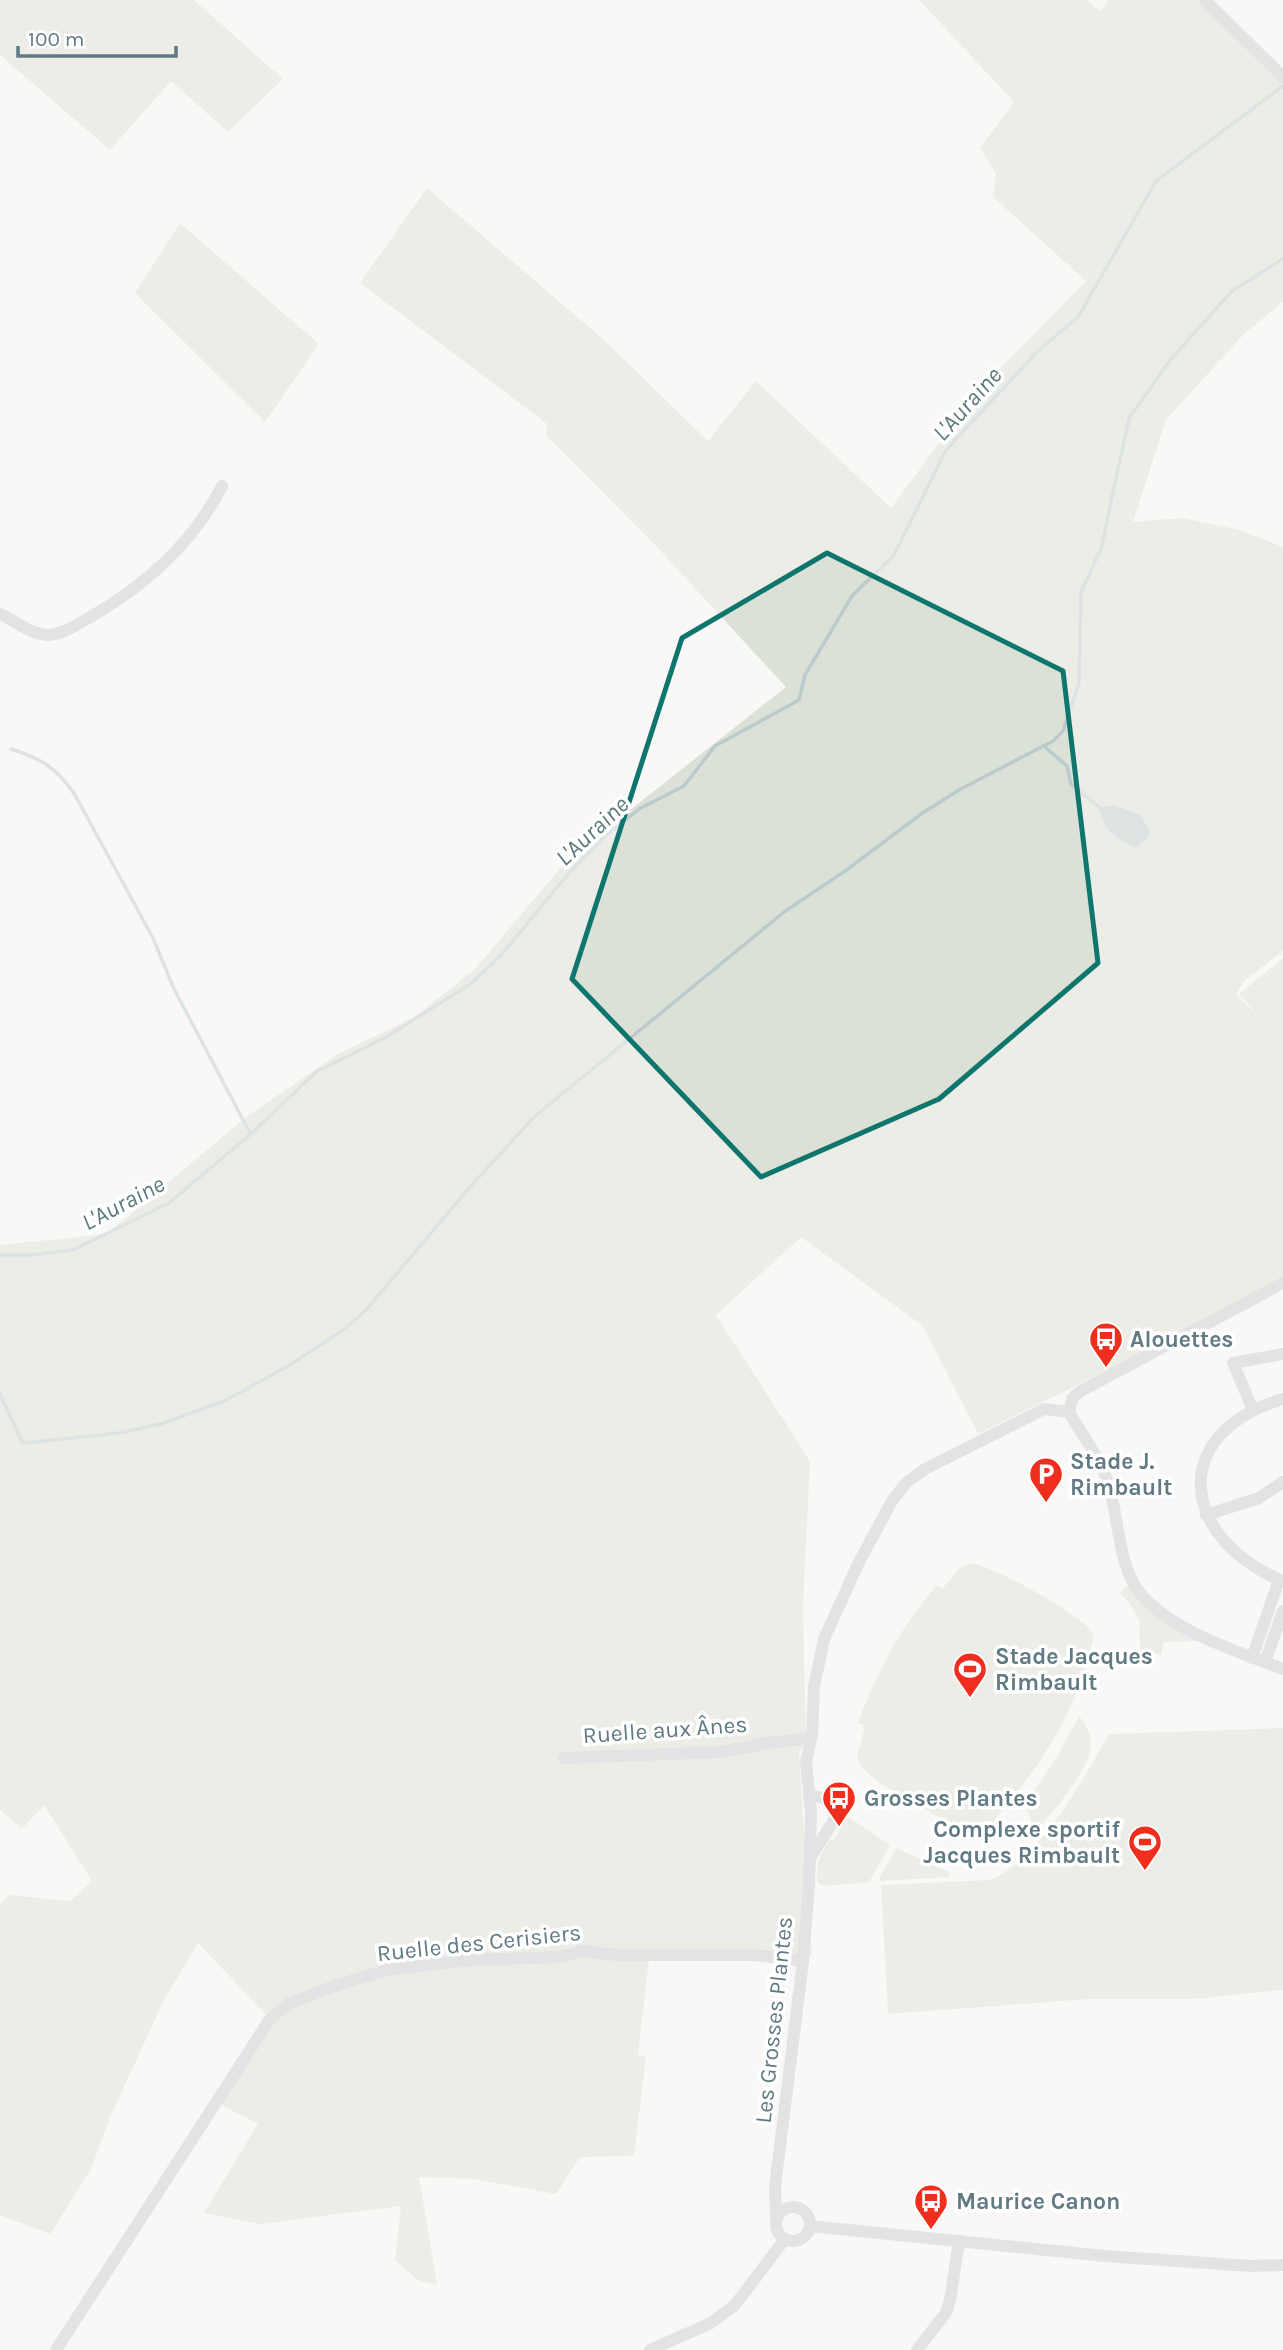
<svg xmlns="http://www.w3.org/2000/svg" width="1283" height="2350" viewBox="0 0 1283 2350" font-family="Karla,sans-serif">
<style>
.green{fill:#dbe1d6}
.water{fill:#bbcbcd}
.lines{fill:none;stroke-linecap:round;stroke-linejoin:round}
.stream{stroke:#bbcbcd;stroke-width:3.5}
.minor{stroke:#c6cbce;stroke-width:12}
.marked{fill:none;stroke:#0f766e;stroke-width:5;stroke-linejoin:round}
.labels{text-anchor:middle;dominant-baseline:central;stroke-width:7;stroke-linejoin:round;paint-order:stroke}
.poi-label{font-size:23px;font-weight:bold;fill:#617a83;stroke:#fff;text-anchor:start}
.street-label{font-size:23px;fill:#617a83;stroke:#fff}
.water-label{font-size:24px;font-style:italic;fill:#5c797d;stroke:#fff}
</style>
<rect width="100%" height="100%" fill="#f9f8f6"/>
<g class="green">
<polygon points="0,0 194,0 283,79 228,132 171,81 110,150 0,55"/>
<polygon points="919,0 1086,0 1100,11 1108,0 1205,0 1283,77 1283,302 1243,335 1166,420 1133,522 1182,518 1240,530 1283,547 1283,951 1245,980 1236,994 1263,1021 1239,994 1283,958 1283,1283 978,1434 923,1326 801,1237 716,1315 810,1461 803,1608 806,1740 799,1753 812,1955 650,1951 638,2054 646,2057 634,2156 580,2157 556,2194 474,2179 419,2177 437,2285 418,2280 395,2261 401,2206 260,2224 204,2213 258,2124 216,2102 270,2019 198,1943 164,2000 111,2115 91,2169 50,2234 0,2215 0,1905 9,1895 70,1901 92,1881 44,1805 22,1829 0,1810 0,1245 107,1234 246,1117 338,1054 414,1017 474,970 568,859 786,687 656,546 546,435 547,424 360,283 427,188 603,339 708,441 756,381 891,508 978,391 1086,281 993,197 996,174 980,148 1014,102"/>
<polygon points="180,223 319,344 265,422 135,293"/>
<path d="M 972,1563 C 990,1565 1090,1618 1093,1635 C 1094,1643 1089,1653 1087,1661 C 1072,1716 1041,1765 1004,1808 C 998,1815 991,1827 982,1830 C 966,1834 924,1809 909,1800 C 893,1790 863,1777 857,1757 L 865,1726 L 858,1723 C 877,1672 901,1626 937,1585 L 942,1589 L 960,1568 Z"/>
<polygon points="1126,1586 1130,1588 1200,1641 1164,1642 1161,1655 1140,1650 1139,1620 1131,1605 1120,1593"/>
<path d="M 1079,1716 C 1086,1724 1092,1735 1091,1747 C 1090,1771 1043,1824 1026,1843 L 1031,1821 L 1025,1803 L 1054,1762 Z"/>
<path d="M 1283,1728 L 1283,1990 L 1194,1999 L 1088,1999 L 888,2014 L 881,1885 L 990,1880 C 1038,1861 1084,1779 1109,1734 Z"/>
<path d="M 841,1812 L 890,1845 L 869,1882 L 826,1886 L 818,1883 C 814,1865 821,1854 830,1839 L 834,1840 L 842,1826 L 839,1823 L 843,1818 Z"/>
<polygon points="896,1848 949,1872 949,1877 880,1881 880,1877"/>
</g>
<path class="water" d="M 1114,805 L 1140,815 L 1150,831 L 1146,840 L 1135,848 C 1115,836 1103,833 1100,808 Z"/>
<g class="lines">
<g class="stream">
<polyline points="1045,747 1067,766 1071,784 1100,808"/>
<path d="M 11,749 C 42,759 56,767 75,795 L 153,938 L 174,989 L 250,1133"/>
<polyline points="0,1255 32,1255 73,1250 169,1203 252,1133 316,1072 388,1036 472,983 502,954 569,873 604,837 639,809 684,786 715,746 799,700 805,675 852,596 894,555 946,450 1036,353 1078,317 1156,181 1283,86"/>
<polyline points="0,1394 22,1442 27,1443 118,1433 161,1424 224,1401 285,1368 342,1331 366,1310 470,1187 534,1117 784,912 845,871 921,814 959,790 1053,741 1063,731 1079,683 1081,592 1101,549 1129,418 1171,359 1232,291 1283,259"/>
</g>
<g class="minor">
<polyline points="1205,0 1283,77"/>
<path d="M 0,614 C 16,621 31,635 49,635 C 64,634 77,624 89,618 C 145,585 192,545 222,486"/>
<path d="M 1283,1399 C 1167,1433 1180,1539 1283,1581"/>
<polyline points="1253,1410 1233,1363 1283,1354"/>
<path d="M 1069,1412 C 1080,1432 1095,1451 1104,1472 C 1119,1506 1115,1552 1135,1586 C 1161,1628 1239,1652 1283,1669"/>
<polyline points="1069,1412 1072,1399 1079,1392 1283,1283"/>
<polyline points="1206,1515 1259,1498 1283,1482"/>
<polyline points="1252,1658 1279,1580"/>
<polyline points="1265,1662 1283,1611"/>
<polyline points="564,1758 722,1752 768,1743 811,1738"/>
<path d="M 809,1797 C 825,1794 832,1802 836,1817 L 810,1858"/>
<circle cx="793" cy="2224" r="17"/>
<polyline points="776,2219 775,2186 803,1961 809,1885 811,1813 806,1762 812,1735 814,1687 824,1639 859,1562 892,1501 906,1483 925,1469 1044,1409 1069,1412"/>
<polyline points="810,2226 1104,2256 1251,2266 1283,2265"/>
<polyline points="56,2350 270,2019 288,2004 337,1985 391,1969 471,1960 560,1957 583,1951 616,1955 754,1955 803,1961"/>
<polyline points="650,2350 711,2323 735,2305 785,2239"/>
<polyline points="917,2350 945,2314 950,2301 959,2241"/>
</g>
</g>
<path d="M0 0H1283V2350H0ZM 827,553 L 1063,671 L 1098,963 L 939,1099 L 761,1177 L 572,979 L 682,638 Z" fill="#f9f8f6" fill-opacity=".55" fill-rule="evenodd"/>
<path class="marked" d="M 827,553 L 1063,671 L 1098,963 L 939,1099 L 761,1177 L 572,979 L 682,638 Z"/>
<defs>
<g id="bus-pin" transform="scale(1.75)"><path d="M0 17L-7.5 6A9.5 9.5 0 1 1 7.5 6Z" fill="#f02e1e" stroke="#fff"/><path d="M-5-6H5V4H4V6H2V4H-2V6H-4V4H-5ZM-3.5-4V0h7V-4ZM-3.5 1.2v1.5H-2V1.2ZM2 1.2v1.5H3.5V1.2Z" fill="#fff"/></g>
<g id="parking-pin" transform="scale(1.75)"><path d="M0 17L-7.5 6A9.5 9.5 0 1 1 7.5 6Z" fill="#f02e1e" stroke="#fff"/><path d="M-3.5-5.5H1a3.5 3.5 0 0 1 0 7H-1V5.5H-3.5ZM-1-3.4V-.6H.8a1.4 1.4 0 0 0 0-2.8Z" fill="#fff"/></g>
<g id="stadium-pin" transform="scale(1.75)"><path d="M0 17L-7.5 6A9.5 9.5 0 1 1 7.5 6Z" fill="#f02e1e" stroke="#fff"/><path d="M0-5a6.5 5 0 1 0 0 10a6.5 5 0 1 0 0-10ZM-3.5-1.8h7v3.6h-7Z" fill="#fff"/></g>
</defs>
<g fill-rule="evenodd">
<use href="#bus-pin" x="1106" y="1339"/>
<use href="#parking-pin" x="1046" y="1474"/>
<use href="#stadium-pin" x="970" y="1669"/>
<use href="#bus-pin" x="839" y="1798"/>
<use href="#stadium-pin" x="1145" y="1842"/>
<use href="#bus-pin" x="931" y="2201"/>
</g>
<g class="labels">
<g class="poi-label">
<text x="1130" y="1339">Alouettes</text>
<text x="1070" y="1461">Stade J.<tspan x="1070" dy="26">Rimbault</tspan></text>
<text x="995" y="1656">Stade Jacques<tspan x="995" dy="26">Rimbault</tspan></text>
<text x="864" y="1798">Grosses Plantes</text>
<text x="1120" y="1829" text-anchor="end">Complexe sportif<tspan x="1120" dy="26">Jacques Rimbault</tspan></text>
<text x="956" y="2201">Maurice Canon</text>
</g>
<g class="street-label">
<text transform="translate(665 1730) rotate(-4)">Ruelle aux Ânes</text>
<text transform="translate(479 1943) rotate(-6)">Ruelle des Cerisiers</text>
<text transform="translate(774 2020) rotate(-84)">Les Grosses Plantes</text>
</g>
<g class="water-label">
<text transform="translate(967 404) rotate(-48)">L'Auraine</text>
<text transform="translate(592 831) rotate(-43)">L'Auraine</text>
<text transform="translate(123 1203) rotate(-28)">L'Auraine</text>
</g>
</g>
<path d="M18 46v10h158v-10" fill="none" stroke="#617a83" stroke-width="3.5"/>
<text x="28" y="46" font-size="21" fill="#617a83" stroke="#ffffff" stroke-width="5" paint-order="stroke">100 m</text>
</svg>
